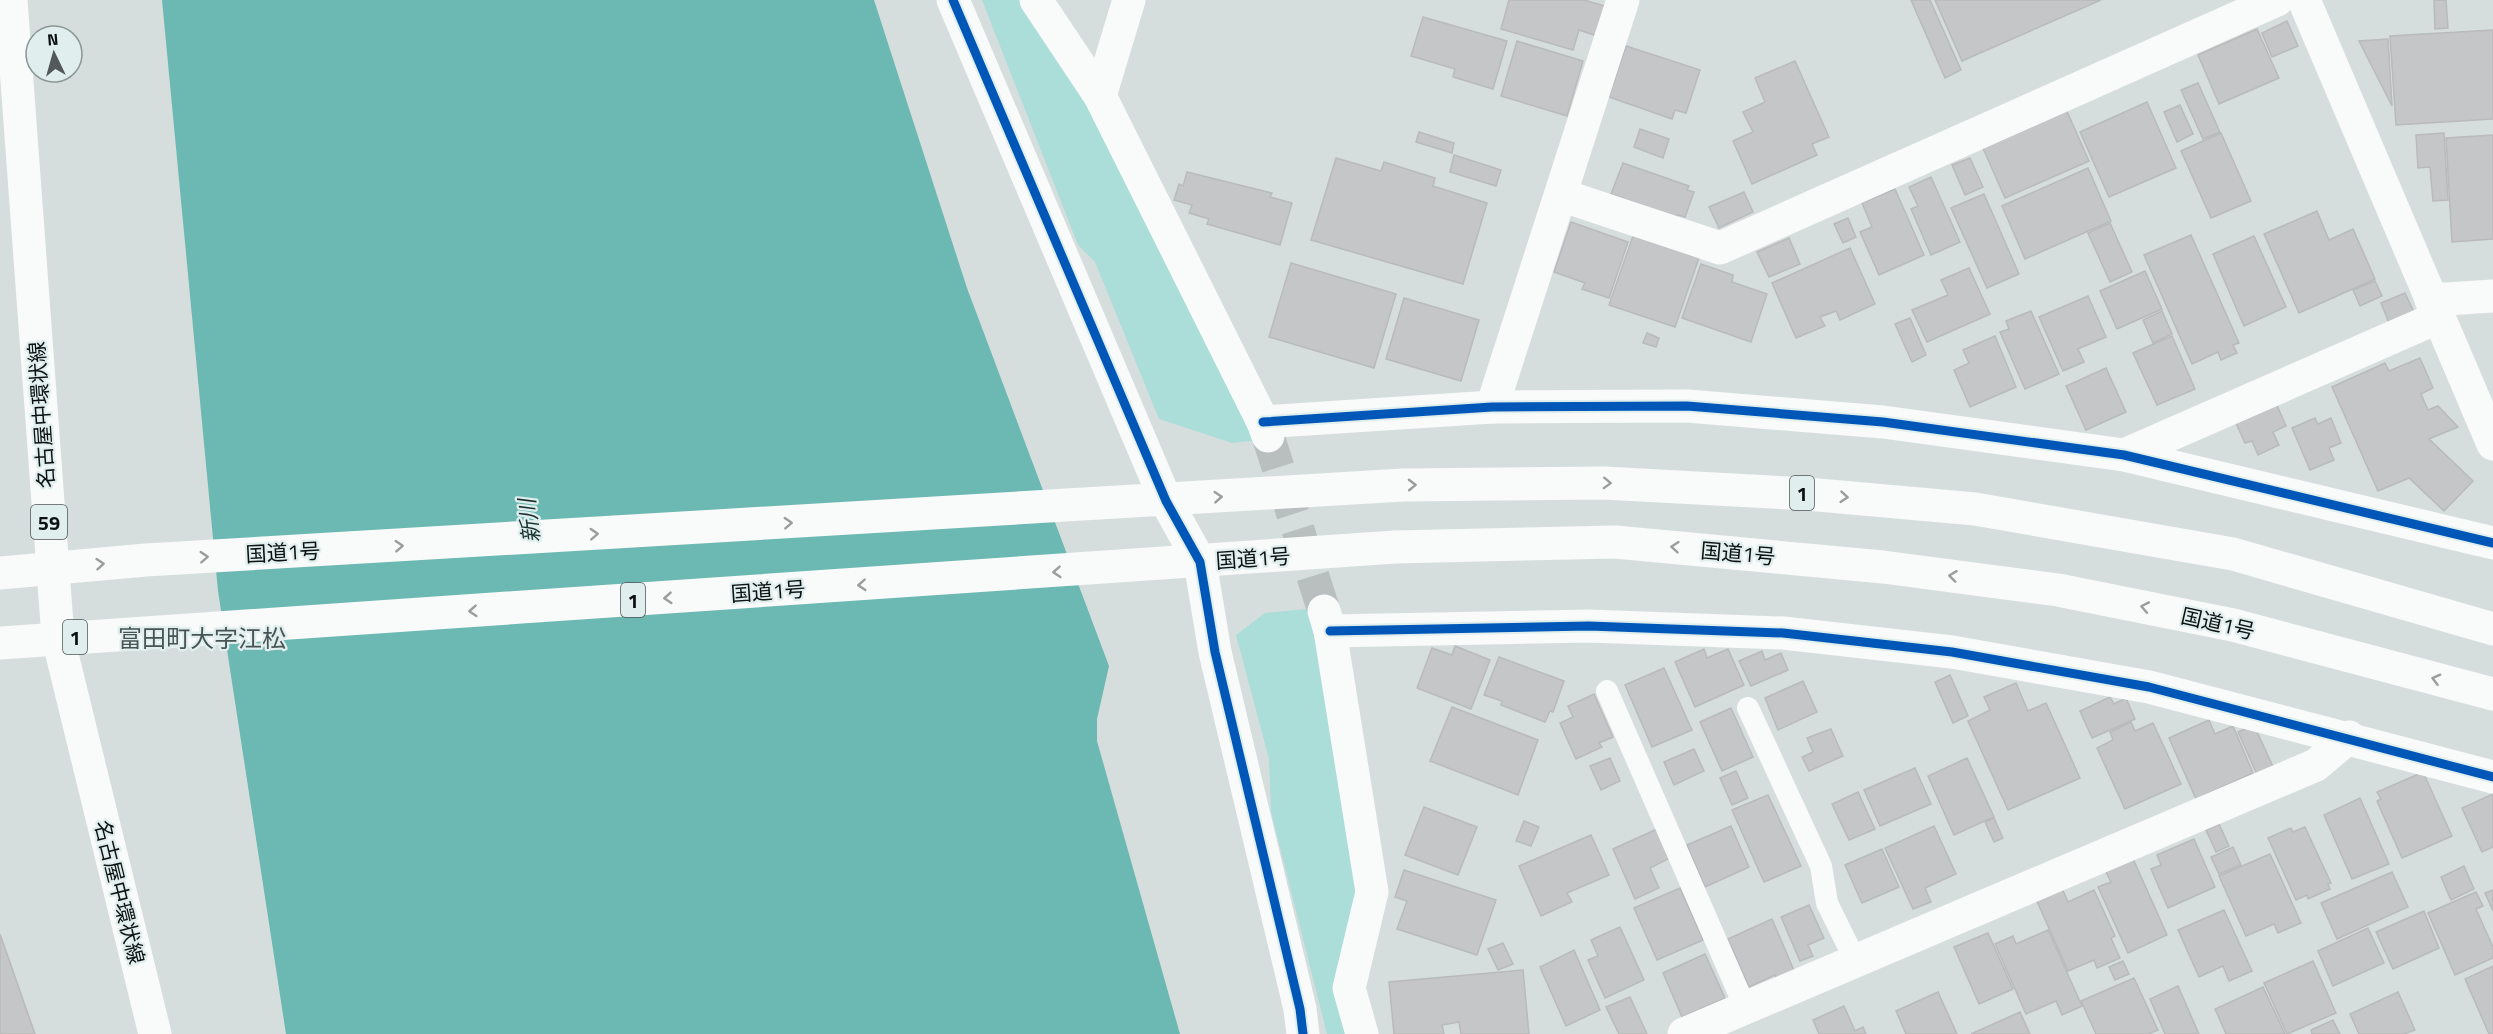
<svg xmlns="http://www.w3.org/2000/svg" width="2493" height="1034" viewBox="0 0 2493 1034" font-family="'Titillium Web','Noto Sans JP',sans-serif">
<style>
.green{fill:#abddd9}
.water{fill:#6cb8b2}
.building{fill:#c4c6c7;stroke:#b8babb;stroke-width:1.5}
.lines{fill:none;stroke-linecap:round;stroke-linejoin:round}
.minor-tunnel{stroke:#b8bfbe;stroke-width:33;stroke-dasharray:33 16;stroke-linecap:butt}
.service{stroke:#f9fafa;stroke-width:22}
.minor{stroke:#f9fafa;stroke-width:33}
.primary{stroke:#f9fafa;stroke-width:33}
.trunk{stroke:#f9fafa;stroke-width:33}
.cycleway-casing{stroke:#e0efed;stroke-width:13}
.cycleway{stroke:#0057b8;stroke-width:9}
.oneway{stroke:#9a9d9d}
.labels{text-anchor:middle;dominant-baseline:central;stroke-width:4.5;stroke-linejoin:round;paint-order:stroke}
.shield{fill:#e0efed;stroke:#4c5453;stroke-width:1.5}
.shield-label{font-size:20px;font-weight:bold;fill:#0c1111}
.street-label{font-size:21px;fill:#0c1111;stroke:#e0efed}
.water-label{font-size:22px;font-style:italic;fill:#19312f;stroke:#e0efed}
.quarter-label{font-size:24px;fill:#475453;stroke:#e0efed}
</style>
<rect width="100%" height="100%" fill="#d6dedd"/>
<g class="green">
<polygon points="982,0 1022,0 1091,108 1260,440 1232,443 1159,419 1095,262 1078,245"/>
<polygon points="1307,609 1319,641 1358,896 1333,989 1346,1034 1327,1034 1271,812 1269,759 1236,635 1265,613"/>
</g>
<polygon class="water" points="162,0 874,0 967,288 1109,666 1097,719 1097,741 1180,1034 286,1034 218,591"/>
<g class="building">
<polygon points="1509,0 1584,0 1605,6 1597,36 1579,30 1573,50 1501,29"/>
<polygon points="1911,0 1930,0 1961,70 1945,78"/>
<polygon points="1935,0 2101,0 1962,61"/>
<polygon points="2434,0 2446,0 2448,28 2435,29"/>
<polygon points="1423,17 1507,41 1493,89 1453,77 1455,69 1411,56"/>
<polygon points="2287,21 2298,46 2272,57 2262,33"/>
<polygon points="2257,29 2279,78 2219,104 2198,55"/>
<polygon points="2493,30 2493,119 2396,125 2390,36"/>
<polygon points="2388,39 2392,106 2359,41"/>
<polygon points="1517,41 1583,61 1567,116 1501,96"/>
<polygon points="1626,46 1700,70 1686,113 1675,110 1672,119 1609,97"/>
<polygon points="1795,61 1829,137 1812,144 1817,155 1752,184 1733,141 1753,132 1743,112 1765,102 1755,78"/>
<polygon points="2198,83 2220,132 2203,139 2181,90"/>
<polygon points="2147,102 2176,168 2109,197 2080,132"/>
<polygon points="2180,105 2193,134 2177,142 2164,112"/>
<polygon points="2066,109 2089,161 2005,198 1982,146"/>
<polygon points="1640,129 1669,139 1663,158 1634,147"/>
<polygon points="1419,132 1454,143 1452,153 1416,142"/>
<polygon points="2221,133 2251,201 2211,218 2181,151"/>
<polygon points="2444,133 2448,200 2433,201 2430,167 2418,168 2416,135"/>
<polygon points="2493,135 2493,239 2452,242 2446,138"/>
<polygon points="1454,155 1501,170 1496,186 1450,172"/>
<polygon points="1336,158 1381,171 1384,162 1435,178 1433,186 1487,203 1463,284 1311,240"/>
<polygon points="1970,158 1983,187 1965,195 1952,165"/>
<polygon points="1623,163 1689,186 1687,190 1694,192 1685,217 1678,215 1677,218 1611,194"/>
<polygon points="2088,168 2111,221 2025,259 2002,206"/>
<polygon points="1187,172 1272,193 1270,197 1292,203 1280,245 1207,224 1209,219 1189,213 1192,205 1174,200 1179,184 1183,186"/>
<polygon points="1931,177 1960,242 1931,255 1911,209 1918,206 1909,187"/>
<polygon points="1895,189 1924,255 1879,275 1860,232 1872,227 1862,203"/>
<polygon points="1744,192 1753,212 1719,228 1709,207"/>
<polygon points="1984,194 2019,274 1987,288 1951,208"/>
<polygon points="2317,211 2329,240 2353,229 2375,279 2299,313 2264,234"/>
<polygon points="1848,218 1856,237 1843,243 1834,224"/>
<polygon points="1571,222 1628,242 1609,298 1582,289 1585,283 1554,272"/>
<polygon points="2110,223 2132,272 2110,282 2088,233"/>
<polygon points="2191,235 2239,343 2233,345 2237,353 2221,360 2218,352 2192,364 2144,255"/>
<polygon points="1633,236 1699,258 1675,327 1609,305"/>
<polygon points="2254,236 2286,307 2244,326 2213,254"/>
<polygon points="1789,238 1800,264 1769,277 1757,252"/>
<polygon points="1850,248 1875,304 1840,320 1836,311 1820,317 1825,326 1796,338 1772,283"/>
<polygon points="1291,263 1396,294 1374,368 1269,337"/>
<polygon points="1701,264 1733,275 1732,282 1767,294 1751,342 1682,318"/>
<polygon points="1969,268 1990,314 1927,342 1912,310 1948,295 1941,280"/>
<polygon points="2145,271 2162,309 2117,329 2100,291"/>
<polygon points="2375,281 2382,296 2360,306 2353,290"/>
<polygon points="2405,293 2414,312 2389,323 2381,303"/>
<polygon points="2088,296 2106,337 2078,349 2084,362 2063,371 2039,317"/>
<polygon points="1404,298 1479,320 1461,381 1386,359"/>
<polygon points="2031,311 2059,374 2025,389 2000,332 2009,329 2006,321"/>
<polygon points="2162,311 2172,334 2153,343 2143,320"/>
<polygon points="1910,318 1926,355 1912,362 1895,324"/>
<polygon points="1647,333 1659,338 1656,347 1643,343"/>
<polygon points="1995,336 2016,387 1970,407 1954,370 1969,363 1963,350"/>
<polygon points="2172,336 2195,389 2157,405 2133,353"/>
<polygon points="2420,358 2433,388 2421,394 2428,410 2438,406 2458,427 2429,439 2473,481 2444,511 2409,478 2378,491 2332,387 2385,363 2389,371"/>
<polygon points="2106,368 2126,412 2086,430 2066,386"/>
<polygon points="2276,403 2286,426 2273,432 2279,445 2258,455 2252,441 2245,443 2235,421"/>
<polygon points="2315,418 2318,424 2331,418 2341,443 2329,448 2334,460 2310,470 2292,428"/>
<polygon points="1455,646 1490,660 1471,709 1417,688 1432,648 1452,655"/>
<polygon points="1704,649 1707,658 1728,649 1744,685 1695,707 1675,662"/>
<polygon points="1762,651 1765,660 1781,653 1788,670 1751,686 1739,661"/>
<polygon points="1499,657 1564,681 1553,712 1550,711 1545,722 1501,705 1502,701 1484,695"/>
<polygon points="1664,668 1692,730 1652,747 1625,685"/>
<polygon points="1950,675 1968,716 1953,723 1935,682"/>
<polygon points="1803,681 1817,712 1778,730 1765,698"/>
<polygon points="2016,683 2028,711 2046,703 2080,778 2008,810 1968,721 1990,710 1984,697"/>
<polygon points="1594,694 1613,737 1599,743 1602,747 1576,759 1560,723 1573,717 1568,706"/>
<polygon points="2110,697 2114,704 2126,698 2135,719 2092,738 2080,711"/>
<polygon points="1452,707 1538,740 1518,795 1430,761"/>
<polygon points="1731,708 1753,757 1722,771 1700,722"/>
<polygon points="2209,720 2215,734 2233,726 2253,773 2196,799 2169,738"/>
<polygon points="2131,722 2135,731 2153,723 2181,784 2125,809 2097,748 2113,740 2110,732"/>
<polygon points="2254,725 2275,771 2259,779 2238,732"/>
<polygon points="1831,729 1843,756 1809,771 1802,757 1813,752 1807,738"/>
<polygon points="1694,749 1704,771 1674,785 1664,762"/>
<polygon points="1610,758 1620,781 1601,790 1590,766"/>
<polygon points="1967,758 1994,817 1954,835 1928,776"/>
<polygon points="1915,768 1931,804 1880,826 1864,790"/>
<polygon points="1736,771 1748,798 1732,805 1720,778"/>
<polygon points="2423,772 2452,836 2402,858 2377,801 2381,799 2377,792"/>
<polygon points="1858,792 1875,829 1849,840 1832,804"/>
<polygon points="2493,794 2493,847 2482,852 2462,808"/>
<polygon points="1768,795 1801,866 1764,882 1732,810"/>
<polygon points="2360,798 2389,864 2352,879 2324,815"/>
<polygon points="1424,807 1477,827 1458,875 1405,855"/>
<polygon points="1994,818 2003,838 1994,842 1985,822"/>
<polygon points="1524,821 1539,827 1531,846 1516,841"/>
<polygon points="2219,824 2229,846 2216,852 2206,830"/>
<polygon points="1731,826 1749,867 1705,887 1687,845"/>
<polygon points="1934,826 1956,874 1925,888 1931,902 1913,909 1885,848"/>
<polygon points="2305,827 2331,883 2328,884 2330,889 2308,899 2307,895 2296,900 2268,838 2291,828 2293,832"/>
<polygon points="1657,829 1670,858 1650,868 1659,888 1635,899 1613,849"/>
<polygon points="1591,835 1609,875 1567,893 1572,902 1541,916 1519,866"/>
<polygon points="2194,839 2215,887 2168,908 2151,869 2161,865 2157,855"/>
<polygon points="2233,847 2241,865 2219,874 2211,857"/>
<polygon points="1882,849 1899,887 1862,903 1845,865"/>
<polygon points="2131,854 2167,935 2128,953 2098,887 2111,882 2103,866"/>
<polygon points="2270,854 2301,923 2278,933 2274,924 2246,936 2219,876"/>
<polygon points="2464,866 2474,889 2451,900 2441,877"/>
<polygon points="1404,870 1496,900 1477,955 1397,929 1407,901 1395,897"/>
<polygon points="2392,872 2408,907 2337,939 2321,903"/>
<polygon points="2061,886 2068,902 2094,890 2115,936 2111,938 2120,958 2097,968 2094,960 2068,971 2035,897"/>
<polygon points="1680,888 1703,940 1657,960 1634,908"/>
<polygon points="2493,890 2493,911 2485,893"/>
<polygon points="2476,892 2483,906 2476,909 2493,947 2493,958 2455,975 2428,913"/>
<polygon points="1809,905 1824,938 1808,945 1813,956 1800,961 1781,917"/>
<polygon points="2224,910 2252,971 2229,981 2223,966 2199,977 2178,930"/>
<polygon points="2424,911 2439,948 2393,969 2376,932"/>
<polygon points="1772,919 1796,975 1778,983 1775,975 1749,987 1728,939"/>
<polygon points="1620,927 1644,980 1605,998 1588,960 1598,956 1591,940"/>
<polygon points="2368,928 2384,963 2333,986 2318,951"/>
<polygon points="2048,930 2082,1006 2062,1015 2056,1001 2026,1014 1995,944 2013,936 2016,944"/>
<polygon points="1988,933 2013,989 1979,1004 1954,947"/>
<polygon points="0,934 35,1034 0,1034"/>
<polygon points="1503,943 1513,964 1498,970 1488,949"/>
<polygon points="1574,950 1600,1010 1566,1026 1540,967"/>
<polygon points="1705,954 1725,998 1682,1017 1663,973"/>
<polygon points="2123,961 2129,974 2115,980 2109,967"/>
<polygon points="2313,961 2336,1013 2287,1034 2264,983"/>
<polygon points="2493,966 2493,1034 2489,1034 2465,979"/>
<polygon points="1523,970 1529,1034 1461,1034 1459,1022 1442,1025 1444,1034 1394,1034 1389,982"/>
<polygon points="2134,978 2158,1030 2148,1034 2096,1034 2081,1001"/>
<polygon points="2178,986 2199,1034 2165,1034 2150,999"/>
<polygon points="2263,987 2285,1034 2226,1034 2215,1009"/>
<polygon points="1938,992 1957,1034 1906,1034 1896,1011"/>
<polygon points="2398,992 2415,1030 2404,1034 2359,1034 2350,1014"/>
<polygon points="1630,997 1647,1034 1619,1034 1606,1007"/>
<polygon points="1844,1006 1855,1031 1863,1027 1866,1034 1819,1034 1813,1020"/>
<polygon points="2020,1012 2030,1034 1971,1034"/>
<polygon points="2333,1020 2340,1034 2312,1034 2311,1030"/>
</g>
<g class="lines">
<polyline class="minor-tunnel" points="1268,436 1324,611"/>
<g class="service">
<polyline points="1607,691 1745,1007"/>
<polyline points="1748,708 1821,866 1827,903 1855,960"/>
</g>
<g class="minor">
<polyline points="953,0 1166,501 1200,562 1215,652 1300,1009 1303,1034"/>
<polyline points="1036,0 1100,96 1263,422 1268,436"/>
<polyline points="2304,0 2493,444"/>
<polyline points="1100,96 1129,0"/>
<polyline points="1561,195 1720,248 2277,0"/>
<polyline points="2431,300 2493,296"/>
<polyline points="1492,407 1623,0"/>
<polyline points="1263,422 1492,407 1687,406 1883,422 2124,455 2493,543"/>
<polyline points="2124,455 2439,317"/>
<polyline points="1324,611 1330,631 1372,892 1349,988 1362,1034"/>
<polyline points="1330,631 1589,626 1783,633 1952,652 2149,687 2493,777"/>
<polyline points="1684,1034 2316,765 2349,737"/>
</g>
<polyline class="primary" points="11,0 58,638 155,1034"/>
<g class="trunk">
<polyline points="0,573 146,560 1403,485 1604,483 1807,494 1975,509 2233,554 2493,629"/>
<polyline points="0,643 1395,547 1615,542 1883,567 2058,590 2233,625 2493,694"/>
</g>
<g class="cycleway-casing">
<g id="cycleway">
<polyline points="953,0 1166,501 1200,562 1215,652 1300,1009 1303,1034"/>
<polyline points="1263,422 1492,407 1687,406 1883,422 2124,455 2493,543"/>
<polyline points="1330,631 1589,626 1783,633 1952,652 2149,687 2493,777"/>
</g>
</g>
<use href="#cycleway" class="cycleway"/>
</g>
<defs><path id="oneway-chevron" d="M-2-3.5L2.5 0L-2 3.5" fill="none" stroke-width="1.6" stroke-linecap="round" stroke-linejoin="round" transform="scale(1.5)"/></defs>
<g class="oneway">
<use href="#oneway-chevron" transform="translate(1607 483) rotate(2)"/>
<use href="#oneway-chevron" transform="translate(1412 485) rotate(-1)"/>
<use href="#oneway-chevron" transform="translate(1218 497) rotate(-4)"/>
<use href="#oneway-chevron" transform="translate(1844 497) rotate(5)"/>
<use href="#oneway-chevron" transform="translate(788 523) rotate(-3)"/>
<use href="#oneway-chevron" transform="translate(594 534) rotate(-3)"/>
<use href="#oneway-chevron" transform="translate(399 546) rotate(-3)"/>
<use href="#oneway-chevron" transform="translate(1675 547) rotate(-175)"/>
<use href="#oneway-chevron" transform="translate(204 557) rotate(-3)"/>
<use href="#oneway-chevron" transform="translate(100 564) rotate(-5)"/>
<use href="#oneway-chevron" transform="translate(1057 572) rotate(176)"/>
<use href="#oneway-chevron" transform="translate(1953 576) rotate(-173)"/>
<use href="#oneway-chevron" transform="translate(862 585) rotate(176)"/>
<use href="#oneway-chevron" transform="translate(668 598) rotate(176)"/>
<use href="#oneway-chevron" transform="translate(2145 607) rotate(-169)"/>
<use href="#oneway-chevron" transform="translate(473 611) rotate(176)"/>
<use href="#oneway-chevron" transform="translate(2436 679) rotate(-165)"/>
</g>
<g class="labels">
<g class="shield">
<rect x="1790" y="476" width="24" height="34" rx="4.5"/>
<rect x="31" y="505" width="36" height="34" rx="4.5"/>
<rect x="621" y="583" width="24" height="34" rx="4.5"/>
<rect x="63" y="620" width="24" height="34" rx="4.5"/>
</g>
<g class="shield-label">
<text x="1802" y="493">1</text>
<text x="49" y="522">59</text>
<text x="633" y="600">1</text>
<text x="75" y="637">1</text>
</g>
<g class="street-label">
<text transform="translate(41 415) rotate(-94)">名古屋中環状線</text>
<text transform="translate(283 552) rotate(-3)">国道1号</text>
<text transform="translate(1738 553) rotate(5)">国道1号</text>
<text transform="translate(1253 558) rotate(-4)">国道1号</text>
<text transform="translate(768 591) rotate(-4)">国道1号</text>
<text transform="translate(2218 623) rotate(13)">国道1号</text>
<text transform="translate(120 892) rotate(76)">名古屋中環状線</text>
</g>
<g class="water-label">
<text transform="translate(529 521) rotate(-97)">新川</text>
</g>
<g class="quarter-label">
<text x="202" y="638">富田町大字江松</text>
</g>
</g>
<g transform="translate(54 54) rotate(355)"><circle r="28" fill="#e0efed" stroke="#8b9695" stroke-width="1.5"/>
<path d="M0-4.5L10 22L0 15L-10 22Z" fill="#535958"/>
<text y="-9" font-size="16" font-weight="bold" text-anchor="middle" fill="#0c1111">N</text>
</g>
</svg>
